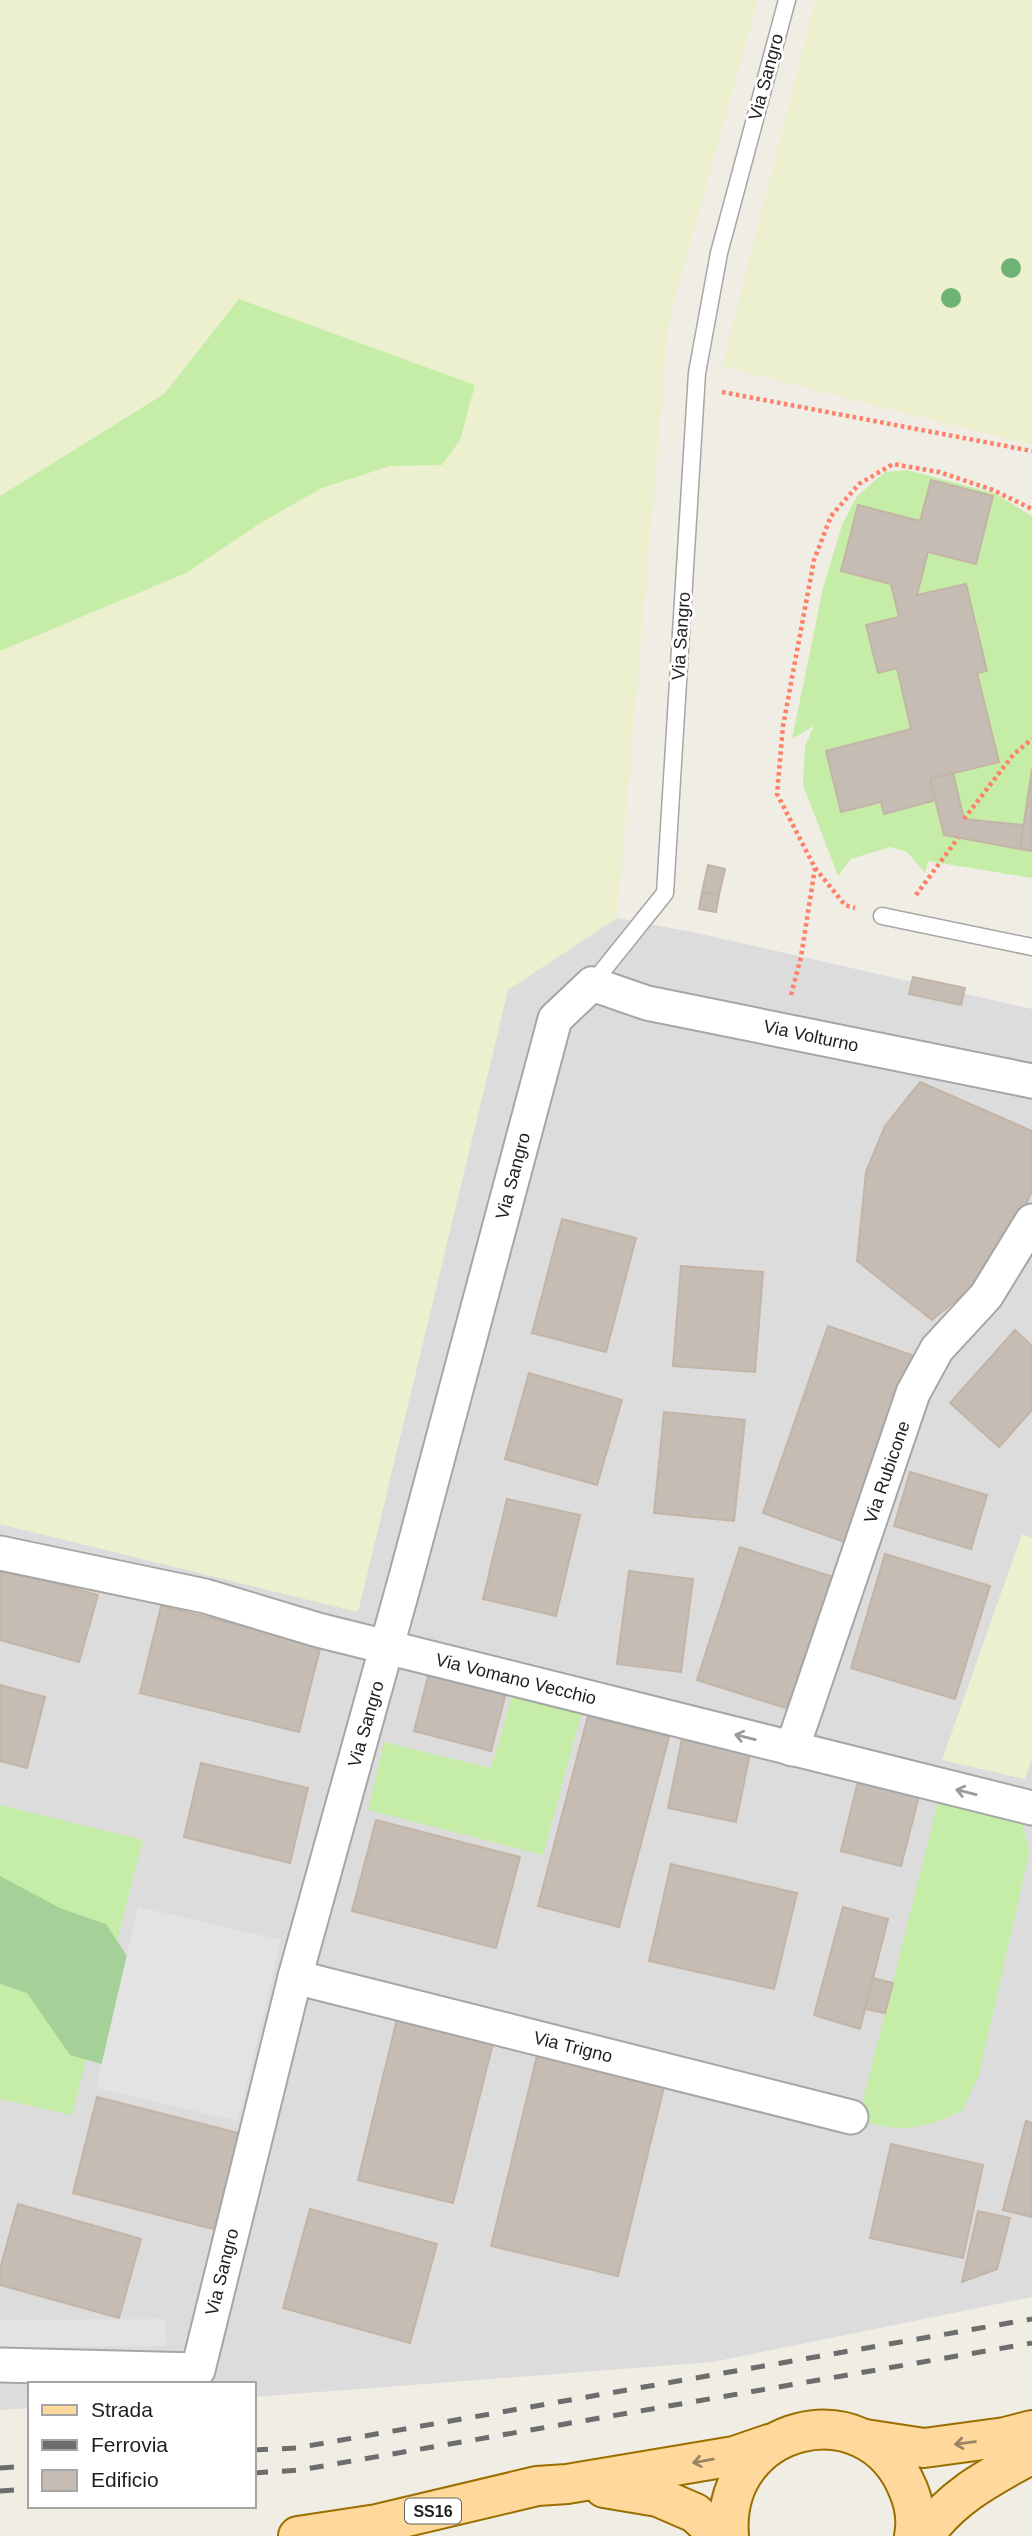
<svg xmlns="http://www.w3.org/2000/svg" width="1032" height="2536" viewBox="0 0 1032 2536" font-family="Arial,sans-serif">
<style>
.residential{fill:#dddcdc}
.farmland{fill:#ecf0cf}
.grass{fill:#c6eda8}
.forest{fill:#a5d198}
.parking{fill:#e3e3e3}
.building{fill:#c5bcb4;stroke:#c3b4a6;stroke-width:2}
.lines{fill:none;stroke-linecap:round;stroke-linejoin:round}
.service-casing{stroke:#a6a6a6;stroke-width:19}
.minor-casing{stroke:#a6a6a6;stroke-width:37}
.primary-casing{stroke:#9a6f00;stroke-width:42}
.path{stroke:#ff7f67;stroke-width:4.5;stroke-dasharray:3.5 3.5;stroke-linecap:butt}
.service{stroke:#fff;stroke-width:16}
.minor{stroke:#fff;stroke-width:33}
.primary{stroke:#ffd99b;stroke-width:38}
.rail{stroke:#6d6d6d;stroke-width:5;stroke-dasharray:14 14;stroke-linecap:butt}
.tree{fill:#6fb374}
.oneway{stroke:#9a9a9a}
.oneway2{stroke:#9a8563}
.labels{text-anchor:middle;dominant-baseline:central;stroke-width:6;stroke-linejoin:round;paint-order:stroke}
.shield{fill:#fff;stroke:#626262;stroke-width:2}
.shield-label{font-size:16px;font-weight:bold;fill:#1f1f1f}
.street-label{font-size:18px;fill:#1f1f1f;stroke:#fff}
</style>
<rect width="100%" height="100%" fill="#f0ede5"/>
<polygon class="residential" points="617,918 692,932 1032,1009 1032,2297 713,2362 254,2397 254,2384 30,2384 30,2408 0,2410 0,1524 358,1611 508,989"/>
<g class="farmland">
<polygon points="0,0 758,0 669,320 617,918 508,990 358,1612 0,1524"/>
<polygon points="815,0 1032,0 1032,445 722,367"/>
<polygon points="1022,1534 1032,1538 1032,1758 1025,1779 942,1760"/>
</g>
<g class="grass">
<polygon points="239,299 475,385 460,440 442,465 390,466 322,488 262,522 186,573 0,651 0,496 164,394"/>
<polygon points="907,470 994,493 1032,516 1032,878 928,861 925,873 907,852 890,847 851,859 838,876 803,785 805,746 814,726 792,739 823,588 842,525 857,496 885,472"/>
<polygon points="515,1686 584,1704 543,1855 368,1810 384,1742 491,1768"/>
<path d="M 941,1790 L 1016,1807 L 1023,1823 L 1029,1854 L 979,2075 L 962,2111 C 919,2130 904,2133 858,2120 Z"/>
<polygon points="0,1805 143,1840 72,2115 0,2099"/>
</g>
<polygon class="forest" points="0,1876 62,1909 106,1924 138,1973 134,2042 101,2064 70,2055 27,1993 0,1984"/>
<g class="parking">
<polygon points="138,1907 281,1940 238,2121 96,2088"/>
<polygon points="165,2319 166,2346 0,2347 0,2320"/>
</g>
<g class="building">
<polygon points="931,480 993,496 976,564 928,552 917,595 966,584 987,671 977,673 999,762 930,779 936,800 884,814 881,802 841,812 826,751 911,729 897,668 878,673 866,625 899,617 891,584 841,571 858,505 920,521"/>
<polygon points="1032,769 1032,851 1020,849"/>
<polygon points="953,773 964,819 1023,825 1020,849 944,835 930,779"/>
<polygon points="708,865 725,869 719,895 702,892"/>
<polygon points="702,892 719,895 716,912 699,909"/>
<polygon points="913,977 965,988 961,1005 909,994"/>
<polygon points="920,1082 1032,1131 1032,1191 998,1266 932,1320 857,1261 866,1172 885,1126"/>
<polygon points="562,1219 636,1238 606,1352 532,1333"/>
<polygon points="681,1266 763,1272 755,1372 673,1366"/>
<polygon points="828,1326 915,1356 850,1544 763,1513"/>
<polygon points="1015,1330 1032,1346 1032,1410 999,1447 950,1403"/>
<polygon points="529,1373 622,1400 597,1485 505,1459"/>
<polygon points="664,1412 745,1420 734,1521 654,1513"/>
<polygon points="910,1472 987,1495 971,1549 894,1526"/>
<polygon points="507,1499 580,1515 556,1616 483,1599"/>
<polygon points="740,1547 833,1577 789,1709 697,1680"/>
<polygon points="885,1554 990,1586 955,1699 851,1668"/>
<polygon points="0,1568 98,1595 79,1662 0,1640"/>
<polygon points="629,1571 693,1579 681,1672 617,1664"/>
<polygon points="161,1606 321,1645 299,1732 140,1693"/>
<polygon points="430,1669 507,1689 491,1751 414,1731"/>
<polygon points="0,1685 45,1697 27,1768 0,1761"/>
<polygon points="588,1716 669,1737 619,1927 538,1906"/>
<polygon points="682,1739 750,1753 736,1822 668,1808"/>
<polygon points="201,1763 308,1788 290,1863 184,1837"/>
<polygon points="858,1781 919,1796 901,1866 841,1851"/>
<polygon points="376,1820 520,1857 496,1948 352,1911"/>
<polygon points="671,1864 797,1893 774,1989 649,1961"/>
<polygon points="843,1907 888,1919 860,2029 814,2015"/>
<polygon points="873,1978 893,1983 885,2013 865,2009"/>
<polygon points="397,2019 493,2043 453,2203 358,2180"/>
<polygon points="538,2052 665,2083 618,2276 491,2246"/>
<polygon points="97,2097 242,2134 217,2230 73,2193"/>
<polygon points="1026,2121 1032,2123 1032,2217 1003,2210"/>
<polygon points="891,2144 983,2165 963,2258 870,2238"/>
<polygon points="18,2204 141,2239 119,2318 0,2285 0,2269"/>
<polygon points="310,2209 437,2244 410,2343 283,2308"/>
<polygon points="978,2211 1010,2218 997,2269 962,2282"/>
</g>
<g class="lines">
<g class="service-casing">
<g id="service">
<polyline points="882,916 1032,947"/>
<polyline points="592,984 665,893 697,373 719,253 787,0"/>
</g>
</g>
<g class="minor-casing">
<g id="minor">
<polyline points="0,1553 205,1596 318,1630 1032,1808"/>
<polyline points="792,1749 913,1393 937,1349 986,1296 1032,1221"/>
<polyline points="295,1977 851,2117"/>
<polyline points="0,2365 198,2370 295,1977 406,1577 555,1019 592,984 647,1003 1032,1081"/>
</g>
</g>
<g class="primary-casing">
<g id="primary">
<polyline points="865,2439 924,2448 1005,2437 1032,2430"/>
<polyline points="604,2488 658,2497 695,2513 720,2536"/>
<polyline points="298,2536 377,2524 537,2486 567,2484 734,2456 769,2444"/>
<path d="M 729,2536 C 720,2424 867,2388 908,2489 C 914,2503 917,2521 914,2536"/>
<path d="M 924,2536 C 952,2496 990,2477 1032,2454"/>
</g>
</g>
<g class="path">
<polyline points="722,392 1032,451"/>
<polyline points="964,819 1013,755 1032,739"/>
<polyline points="815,868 845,905 855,908"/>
<polyline points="916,895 958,838"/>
<polyline points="791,995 801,957 815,868 777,794 783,726 814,560 831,516 859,484 893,464 939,472 993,490 1032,509"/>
</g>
<use href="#service" class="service"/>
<use href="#minor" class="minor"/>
<use href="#primary" class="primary"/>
<g class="rail">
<polyline points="254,2450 296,2448 1032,2319"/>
<polyline points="0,2468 30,2466"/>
<polyline points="254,2473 300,2470 1032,2343"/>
<polyline points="0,2491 30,2489"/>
</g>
</g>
<g class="tree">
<circle cx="1011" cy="268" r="10"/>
<circle cx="951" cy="298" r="10"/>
</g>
<defs><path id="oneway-shaft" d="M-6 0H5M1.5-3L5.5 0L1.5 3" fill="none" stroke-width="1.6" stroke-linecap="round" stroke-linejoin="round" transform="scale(1.75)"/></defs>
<g class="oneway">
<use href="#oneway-shaft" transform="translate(745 1737) rotate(-166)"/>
<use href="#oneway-shaft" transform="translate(966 1792) rotate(-166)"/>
</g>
<g class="oneway2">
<use href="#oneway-shaft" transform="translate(965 2443) rotate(173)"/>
<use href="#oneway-shaft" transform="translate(703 2461) rotate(170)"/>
</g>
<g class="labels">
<rect class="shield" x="405" y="2498.5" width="56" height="25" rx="5"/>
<g class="shield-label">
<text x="433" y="2511">SS16</text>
</g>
<g class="street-label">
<text transform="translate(766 77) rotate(-75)">Via Sangro</text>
<text transform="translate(681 636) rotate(-86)">Via Sangro</text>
<text transform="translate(811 1036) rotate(12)">Via Volturno</text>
<text transform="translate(513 1176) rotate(-75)">Via Sangro</text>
<text transform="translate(887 1472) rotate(-71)">Via Rubicone</text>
<text transform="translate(516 1679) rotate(14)">Via Vomano Vecchio</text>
<text transform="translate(366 1724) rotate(-74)">Via Sangro</text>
<text transform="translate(573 2047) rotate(14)">Via Trigno</text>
<text transform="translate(222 2272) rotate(-76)">Via Sangro</text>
</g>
</g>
<rect x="28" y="2382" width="228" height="126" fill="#ffffff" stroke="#a5a5a5" stroke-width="2"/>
<rect x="42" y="2405" width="35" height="10" fill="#ffd99b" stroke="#a5a5a5" stroke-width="2"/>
<text x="91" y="2417" font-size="21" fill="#1f1f1f">Strada</text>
<rect x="42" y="2440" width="35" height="10" fill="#6d6d6d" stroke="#a5a5a5" stroke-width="2"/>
<text x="91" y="2452" font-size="21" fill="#1f1f1f">Ferrovia</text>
<rect x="42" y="2470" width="35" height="21" fill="#c5bcb4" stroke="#a5a5a5" stroke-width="2"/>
<text x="91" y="2487" font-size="21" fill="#1f1f1f">Edificio</text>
</svg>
